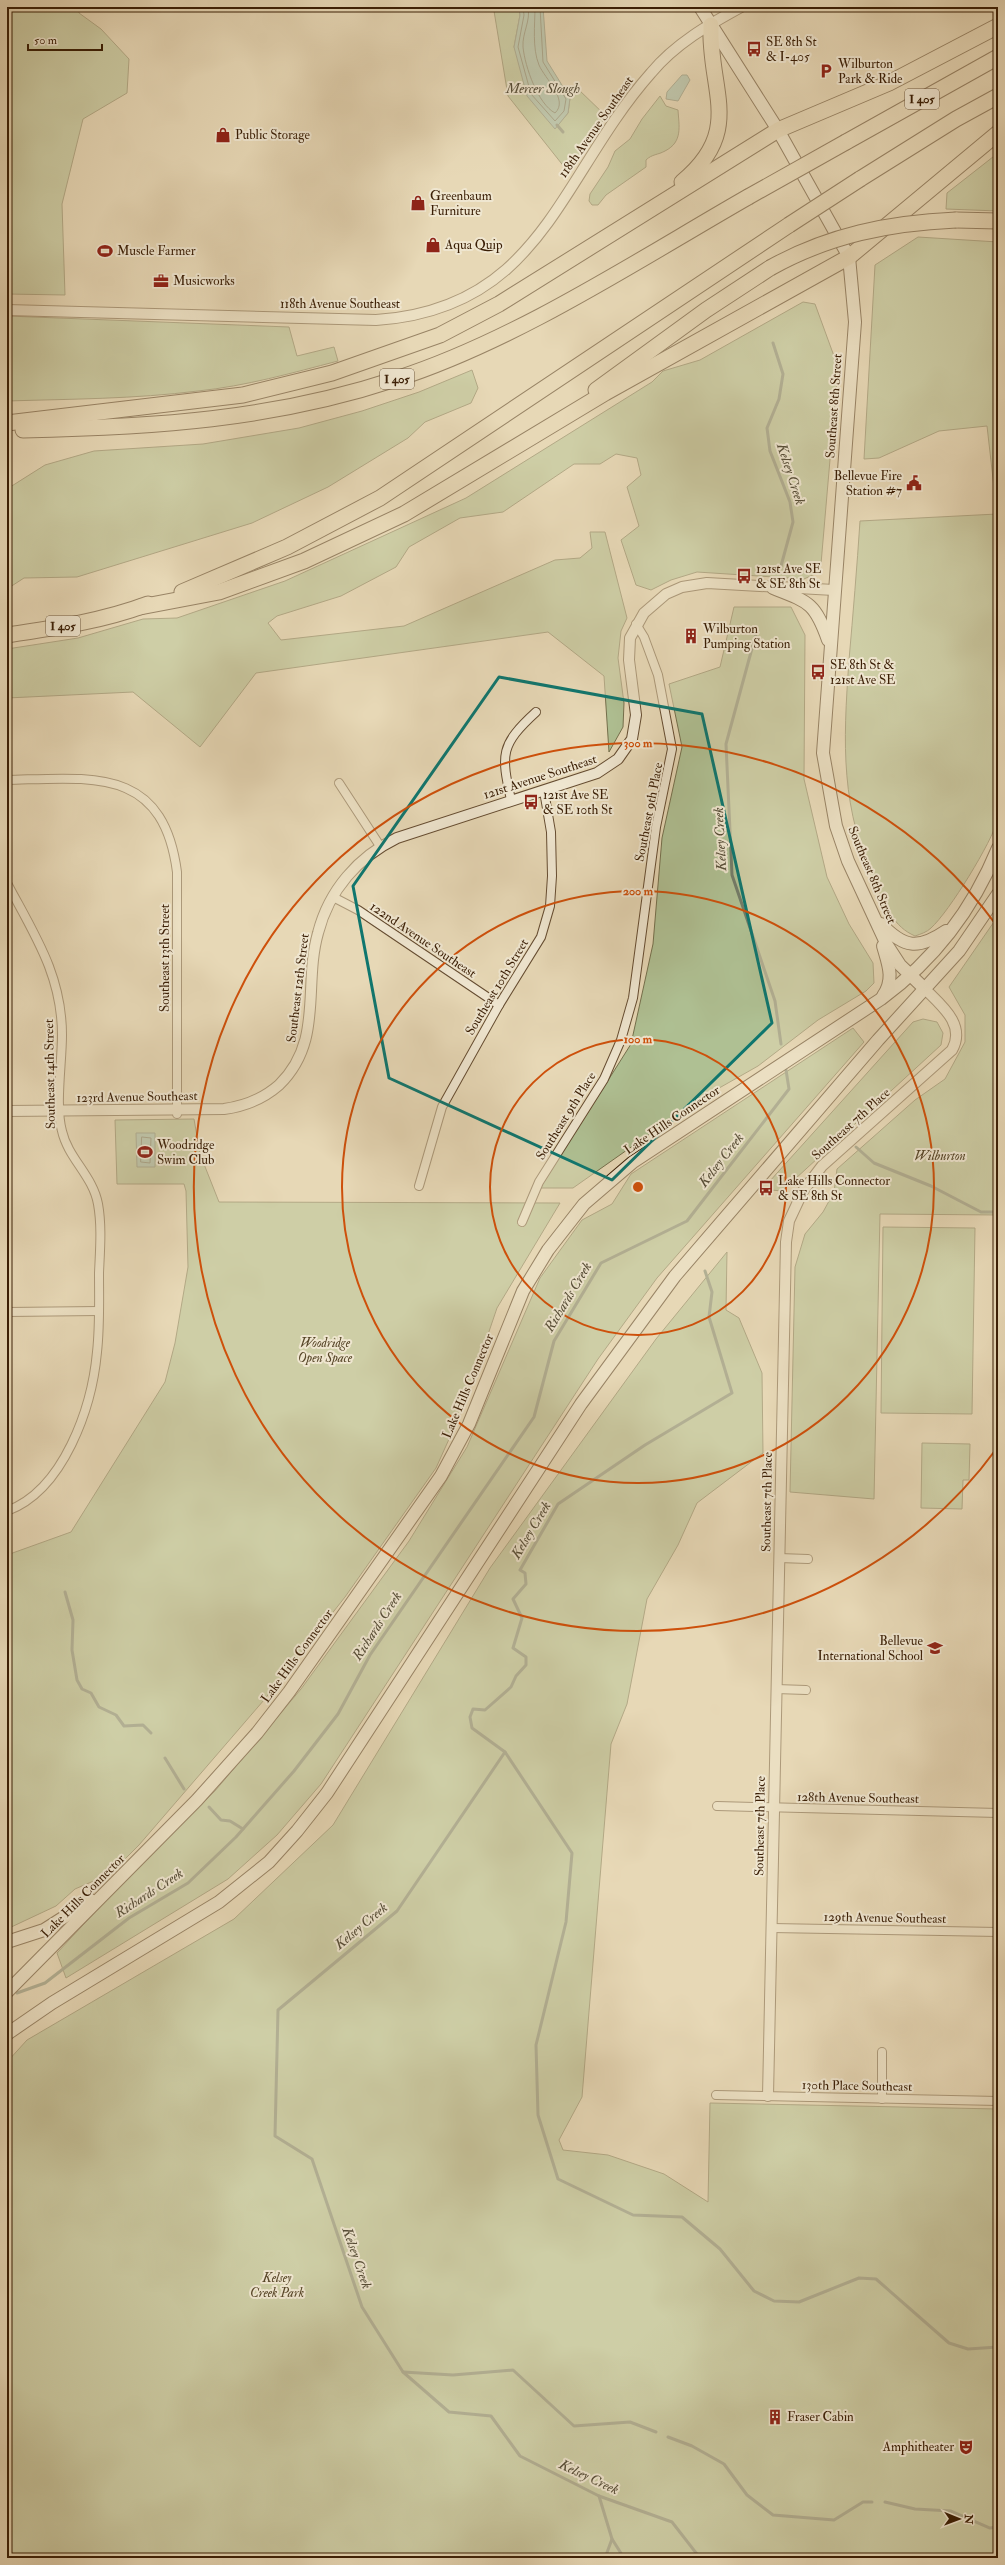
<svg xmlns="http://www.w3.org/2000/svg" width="1005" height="2565" viewBox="0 0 1005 2565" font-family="'IM FELL Double Pica',serif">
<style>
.green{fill:#afc093;stroke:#746f4c}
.water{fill:#97baac;stroke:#727c69}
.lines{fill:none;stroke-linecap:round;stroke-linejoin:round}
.shore{stroke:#686c58;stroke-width:1}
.stream{stroke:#727c69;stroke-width:3}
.minor-casing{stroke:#654c31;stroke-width:10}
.tertiary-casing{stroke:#654c31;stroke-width:12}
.secondary-casing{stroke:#3a1e05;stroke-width:14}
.motorway-casing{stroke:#3a1e05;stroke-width:17}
.minor{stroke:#efe6d0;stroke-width:8}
.tertiary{stroke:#efe6d0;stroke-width:10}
.secondary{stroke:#efe6d0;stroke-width:12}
.motorway{stroke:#e7d8b6;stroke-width:15}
.motorway-bridge-casing{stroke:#3a1e05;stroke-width:17;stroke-linecap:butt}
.motorway-bridge{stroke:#e7d8b6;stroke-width:15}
.marked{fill:none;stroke:#0f766e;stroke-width:3;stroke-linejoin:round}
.ring{fill:none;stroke:#ce500b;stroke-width:2}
.labels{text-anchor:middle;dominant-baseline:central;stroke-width:4;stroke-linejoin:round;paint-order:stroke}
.shield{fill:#efe6d0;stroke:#705a42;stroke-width:1}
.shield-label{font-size:12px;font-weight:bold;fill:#3a1e05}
.poi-label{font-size:13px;fill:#3a1e05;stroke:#efe6d0;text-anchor:start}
.street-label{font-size:13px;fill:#3a1e05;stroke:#efe6d0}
.park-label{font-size:13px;font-style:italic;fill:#574628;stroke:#efe6d0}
.water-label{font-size:14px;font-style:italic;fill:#564d37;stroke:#efe6d0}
.centre{fill:#ce500b;stroke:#efe6d0;stroke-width:2}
.ring-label{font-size:12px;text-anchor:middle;font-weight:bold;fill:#ce500b;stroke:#efe6d0;stroke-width:4;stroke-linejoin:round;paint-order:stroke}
</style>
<rect width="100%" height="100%" fill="#e7d8b6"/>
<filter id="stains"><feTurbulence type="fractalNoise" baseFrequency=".005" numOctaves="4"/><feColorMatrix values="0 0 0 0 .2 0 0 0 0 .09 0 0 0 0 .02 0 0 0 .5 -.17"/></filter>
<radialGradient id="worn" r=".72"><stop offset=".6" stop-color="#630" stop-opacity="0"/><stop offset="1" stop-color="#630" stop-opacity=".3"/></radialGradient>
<g class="green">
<polygon points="7,7 79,7 79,13 101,29 129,59 127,93 83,119 62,204 65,295 7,294"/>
<polygon points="489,7 519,7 520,15 514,47 555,128 568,113 570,98 578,89 606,116 569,173 508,96 494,11"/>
<path d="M 660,96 L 666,106 L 678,110 C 679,126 683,142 665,151 C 658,155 652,154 646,160 L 646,167 L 606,195 L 598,205 L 592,205 L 589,201 L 590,194 L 608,167 L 615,151 L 630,139 L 642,119 Z"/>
<polygon points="998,153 998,211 946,209 947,193"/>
<path d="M 918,237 L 998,242 L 998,819 C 992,842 949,912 931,928 C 927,932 921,934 915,936 C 894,927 886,907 877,887 C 840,808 843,745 849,660 C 853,614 857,567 860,521 L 997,514 L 987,426 L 939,431 L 879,458 L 864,459 L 875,265 Z"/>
<polygon points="803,302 815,304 838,367 821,564 815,574 804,579 697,572 671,580 651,590 636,585 621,540 639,526 627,487 641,475 637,458 616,454 600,464 574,464 503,512 460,518 409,547 396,567 341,596 277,616 268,623 281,640 404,626 555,560 580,558 592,548 590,532 605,532 627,618 621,631 618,658 624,703 623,727 609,752 604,676 548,632 256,673 200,747 133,692 7,698 7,649 78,638 143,619 177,618 285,581 466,498 652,382 663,371 700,360"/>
<path d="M 7,316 L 289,327 L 297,356 L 334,347 L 338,361 C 292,373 246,386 198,391 C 135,399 71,399 7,401 Z"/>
<polygon points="472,370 478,388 471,403 425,422 408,438 328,487 252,523 77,577 24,578 7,589 7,489 45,465 94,451 203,444 299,428 362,411 419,392"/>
<polygon points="734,607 791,607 805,635 804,779 827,877 849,924 873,963 874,983 866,991 818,1020 758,1066 698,1100 573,1188 540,1188 631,1044 653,944 662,838 682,747 669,684 720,667"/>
<polygon points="998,916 998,1215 880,1214 874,1499 790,1492 795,1267 805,1234 823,1212 834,1192 837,1169 915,1100 945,1079 965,1042 965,1015 949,987"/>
<polygon points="923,1019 937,1022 943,1033 941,1045 782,1191 771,1190 769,1182 913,1022"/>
<polygon points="853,1028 864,1042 657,1278 598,1359 321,1784 277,1835 228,1879 66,1978 57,1953 108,1898 215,1791 301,1689 409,1541 467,1447 540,1278 582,1220 612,1204 631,1174"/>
<polygon points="194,1119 200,1154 219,1202 560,1203 497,1308 463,1408 436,1468 345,1597 264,1700 139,1845 110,1874 75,1889 56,1906 7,1929 7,1555 71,1532 165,1382 175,1343 188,1267 186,1191 184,1184 117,1184 115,1120"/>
<polygon points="883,1227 975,1228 972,1414 881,1413"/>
<polygon points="727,1252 726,1310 739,1318 762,1373 763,1453 697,1503 678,1545 647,1599 627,1704 611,1744 582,2097 559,2140 563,2150 608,2155 664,2174 708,2202 710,2103 998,2109 998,2558 7,2558 7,2062 27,2040 234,1919 333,1825 490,1568 656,1339"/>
<polygon points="922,1443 970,1444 969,1480 963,1480 962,1509 921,1508"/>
</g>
<g class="water">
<polygon points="519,7 543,7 547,61 570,98 568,113 555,129 527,96 514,47 520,15"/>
<polygon points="682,75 687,75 690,80 678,101 666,99 667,92"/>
<polygon points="136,1133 155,1133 155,1167 137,1167"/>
</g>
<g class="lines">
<g class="shore">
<polyline points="523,7 524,15 518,47 531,94 555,121 564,111 566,99 543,62 540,7"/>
<path d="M 528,7 C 531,21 522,33 523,47 C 525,67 538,104 555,113 C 569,100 545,79 539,65 C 532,48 535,25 535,7"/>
<polygon points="142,1137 151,1138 150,1163 141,1162"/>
</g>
<g class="stream">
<polyline points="557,125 563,132"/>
<polyline points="773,343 783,374 779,399 767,428 770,451 790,502 793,522 781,566"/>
<polyline points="757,630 726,744 732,875 775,1001 781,1044"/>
<polyline points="856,1147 874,1163 931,1186 981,1212 993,1212"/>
<polyline points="65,1592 73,1620 72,1650 77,1680 82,1689 91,1693 99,1707 116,1715 124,1726 143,1725 151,1733"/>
<polyline points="505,1752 572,1853 566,1922 536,2045 538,2115 558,2179 633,2215 682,2217 720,2249 754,2291 774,2301 799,2302 859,2278 876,2279 949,2343 968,2349 998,2347"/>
<polyline points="165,1758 184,1789"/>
<polyline points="209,1807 221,1820 230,1821 243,1829"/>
<polyline points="17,1993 45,1983 129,1918 188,1883 236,1837 294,1771 338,1714 370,1655 534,1417 554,1341 601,1263 687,1221 789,1089 786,1070"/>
<polyline points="403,2372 453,2375 513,2370 574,2426 630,2422 656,2432"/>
<polyline points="668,2437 692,2446 724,2464 747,2495 773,2515 834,2520 863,2502 872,2502"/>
<polyline points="599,2496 612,2539 624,2558"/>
<polyline points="885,2502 915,2509 951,2511 990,2528 998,2527"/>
<polyline points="605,2558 612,2539"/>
<polyline points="700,2558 672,2522 599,2496 520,2456 491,2416 449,2412 403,2372 362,2307 312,2159 275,2136 278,2010 397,1911 505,1752 472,1728 470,1717 473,1709 485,1710 511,1687 516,1676 526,1665 526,1657 513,1648 522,1618 513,1599 526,1584 525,1573 520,1570 558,1504 645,1445 732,1393 709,1317 712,1292 705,1271"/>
</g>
<g class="minor-casing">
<g id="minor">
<path d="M 7,780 C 92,778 163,766 177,872 L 177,1114"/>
<polyline points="339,783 380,846"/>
<path d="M 511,800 C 501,754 500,745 536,712"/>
<path d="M 7,883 C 34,934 62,975 62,1035 C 62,1063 55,1106 62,1131 C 68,1158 93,1176 98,1204 C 102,1226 100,1250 99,1273 C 99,1299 100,1325 97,1352 C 92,1407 64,1490 7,1511"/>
<polyline points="333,897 358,910 499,1005"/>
<polyline points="419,1186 442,1107 499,1005 541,937 550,906 552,876 551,832 544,791"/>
<polyline points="522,1222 539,1182 604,1079 621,1040 633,998 656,827 672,749 658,675 644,637 636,624"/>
<polyline points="7,1312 99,1311"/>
<polyline points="779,1558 808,1559"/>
<polyline points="776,1689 806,1690"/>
<polyline points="717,1806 998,1813"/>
<polyline points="772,1928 998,1932"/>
<polyline points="716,2095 998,2101"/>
<polyline points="882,2099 882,2052"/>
</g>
</g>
<g class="tertiary-casing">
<g id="tertiary">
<path d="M 7,310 L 376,320 C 542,309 559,177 651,73 C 675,44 708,25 741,7"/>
<path d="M 7,1111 L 224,1109 C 246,1106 263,1099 279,1085 C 324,1041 303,986 318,933 C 329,890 358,857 397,838 L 597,773 L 618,759 L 632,739 L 636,715 L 629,660 L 630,638 L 644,613 L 666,594 L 682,587 L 707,583 L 834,590"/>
<path d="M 768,2096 L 786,1242 L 789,1221 L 803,1191 L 822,1166 L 952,1050 C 966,1025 942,1006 926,990"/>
</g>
</g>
<g class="secondary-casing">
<g id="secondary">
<polyline points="700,7 778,130 849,257 855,322 823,753 836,826 848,861 887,945 900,965 926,990"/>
<path d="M 773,588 C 809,602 815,603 828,640"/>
<path d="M 881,924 C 904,948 918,950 946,931"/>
<path d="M 883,996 C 895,979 888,964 883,946"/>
<polyline points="7,1942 44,1930 91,1900"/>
<path d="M 7,1992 L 197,1800 L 257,1733 L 289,1692 L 441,1476 L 469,1424 L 523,1291 L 548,1250 L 584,1204 L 633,1162 L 881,999 C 934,960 973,909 998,848"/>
<polyline points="7,2034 52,2003 219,1902 269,1862 297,1831 327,1793 581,1404 675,1276 878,1040 959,951 998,894"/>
</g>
</g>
<g class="motorway-casing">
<g id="motorway">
<polyline points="846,142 998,57"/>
<polyline points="860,179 956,119 998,96"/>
<path d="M 682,182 C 745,130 708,90 711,25"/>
<polyline points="956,220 998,221"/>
<polyline points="596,390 706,310 770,268"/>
<polyline points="7,423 243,395 332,373 440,335 499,304 778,130 889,83 998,26"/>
<path d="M 23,430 C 153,427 272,420 396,379 C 517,340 638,260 748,197"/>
<polyline points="182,592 287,547 380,498 789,225"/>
<polyline points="140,607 219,592 304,561 404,514 605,393 849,257 998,133"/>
<path d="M 7,635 C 55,628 103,621 148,604"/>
</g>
</g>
<use href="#minor" class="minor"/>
<use href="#tertiary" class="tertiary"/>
<use href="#secondary" class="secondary"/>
<use href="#motorway" class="motorway"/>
<g class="motorway-bridge-casing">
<g id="motorway-bridge">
<polyline points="748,197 846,142"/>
<polyline points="789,225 860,179"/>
<path d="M 770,268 C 829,235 889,223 956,220"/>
</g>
</g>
<use href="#motorway-bridge" class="motorway-bridge"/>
</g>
<path d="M0 0H1005V2565H0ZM 499,677 L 702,714 L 772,1023 L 612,1180 L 389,1078 L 353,886 Z" fill="#e7d8b6" fill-opacity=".55" fill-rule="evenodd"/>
<path class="marked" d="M 499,677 L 702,714 L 772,1023 L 612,1180 L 389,1078 L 353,886 Z"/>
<g class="ring">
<circle cx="638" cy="1187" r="148"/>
<circle cx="638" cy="1187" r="296"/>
<path d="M997 1448A444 444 0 1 1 997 926"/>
</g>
<defs>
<g id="bus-bare" transform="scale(1.2)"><path d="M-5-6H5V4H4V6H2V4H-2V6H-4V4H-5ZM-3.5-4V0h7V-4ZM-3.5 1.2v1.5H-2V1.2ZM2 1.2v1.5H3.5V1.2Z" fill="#8f2418" stroke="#efe6d0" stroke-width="2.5" paint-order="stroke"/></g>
<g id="parking-bare" transform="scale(1.2)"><path d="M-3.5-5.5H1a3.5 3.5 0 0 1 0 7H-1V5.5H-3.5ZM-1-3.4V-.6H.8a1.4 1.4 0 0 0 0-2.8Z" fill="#8f2418" stroke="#efe6d0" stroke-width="2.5" paint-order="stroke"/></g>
<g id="shop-bare" transform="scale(1.2)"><path d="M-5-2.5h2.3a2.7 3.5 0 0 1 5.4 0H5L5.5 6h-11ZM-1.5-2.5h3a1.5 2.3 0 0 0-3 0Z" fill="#8f2418" stroke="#efe6d0" stroke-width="2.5" paint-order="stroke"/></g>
<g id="stadium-bare" transform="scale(1.2)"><path d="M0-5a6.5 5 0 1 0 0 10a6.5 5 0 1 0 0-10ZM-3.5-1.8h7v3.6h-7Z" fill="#8f2418" stroke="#efe6d0" stroke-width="2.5" paint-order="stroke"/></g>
<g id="office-bare" transform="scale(1.2)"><path d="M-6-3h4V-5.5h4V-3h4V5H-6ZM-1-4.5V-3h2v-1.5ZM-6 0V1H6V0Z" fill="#8f2418" stroke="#efe6d0" stroke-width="2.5" paint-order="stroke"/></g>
<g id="civic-bare" transform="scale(1.2)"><path d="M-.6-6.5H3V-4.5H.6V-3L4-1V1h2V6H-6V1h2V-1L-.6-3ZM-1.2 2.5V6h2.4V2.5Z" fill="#8f2418" stroke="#efe6d0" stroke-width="2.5" paint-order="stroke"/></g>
<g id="building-bare" transform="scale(1.2)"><path d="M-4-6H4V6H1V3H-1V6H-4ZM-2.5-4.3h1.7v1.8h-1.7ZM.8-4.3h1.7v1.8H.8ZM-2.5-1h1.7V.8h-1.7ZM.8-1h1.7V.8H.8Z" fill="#8f2418" stroke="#efe6d0" stroke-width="2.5" paint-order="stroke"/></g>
<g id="school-bare" transform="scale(1.2)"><path d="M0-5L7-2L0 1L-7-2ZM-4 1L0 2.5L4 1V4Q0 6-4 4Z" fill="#8f2418" stroke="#efe6d0" stroke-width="2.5" paint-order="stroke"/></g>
<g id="theatre-bare" transform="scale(1.2)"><path d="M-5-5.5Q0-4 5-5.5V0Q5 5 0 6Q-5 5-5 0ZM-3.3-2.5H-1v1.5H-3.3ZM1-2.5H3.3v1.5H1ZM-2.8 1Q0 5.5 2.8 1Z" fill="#8f2418" stroke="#efe6d0" stroke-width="2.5" paint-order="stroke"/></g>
</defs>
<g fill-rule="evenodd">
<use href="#bus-bare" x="754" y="49"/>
<use href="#parking-bare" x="826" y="71"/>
<use href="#shop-bare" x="223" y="135"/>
<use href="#shop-bare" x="418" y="203"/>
<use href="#shop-bare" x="433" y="245"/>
<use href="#stadium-bare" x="105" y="251"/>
<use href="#office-bare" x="161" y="281"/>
<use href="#civic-bare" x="914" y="483"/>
<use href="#bus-bare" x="744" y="576"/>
<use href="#building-bare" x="691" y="636"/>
<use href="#bus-bare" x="818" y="672"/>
<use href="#bus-bare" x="531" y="802"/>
<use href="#stadium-bare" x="145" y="1152"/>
<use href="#bus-bare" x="766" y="1188"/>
<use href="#school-bare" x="935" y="1648"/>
<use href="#building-bare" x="775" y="2417"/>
<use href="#theatre-bare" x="966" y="2447"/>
</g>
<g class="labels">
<g class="shield">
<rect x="905" y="89" width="34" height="20" rx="3"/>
<rect x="380" y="369" width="34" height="20" rx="3"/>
<rect x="46" y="616" width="34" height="20" rx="3"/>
</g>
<g class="shield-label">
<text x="922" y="99">I 405</text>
<text x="397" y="379">I 405</text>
<text x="63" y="626">I 405</text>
</g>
<g class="poi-label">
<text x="766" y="42">SE 8th St<tspan x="766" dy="15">&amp; I-405</tspan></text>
<text x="838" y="64">Wilburton<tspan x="838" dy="15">Park &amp; Ride</tspan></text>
<text x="235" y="135">Public Storage</text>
<text x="430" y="196">Greenbaum<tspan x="430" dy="15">Furniture</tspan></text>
<text x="445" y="245">Aqua Quip</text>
<text x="117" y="251">Muscle Farmer</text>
<text x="173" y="281">Musicworks</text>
<text x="902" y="476" text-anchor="end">Bellevue Fire<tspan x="902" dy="15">Station #7</tspan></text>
<text x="756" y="569">121st Ave SE<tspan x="756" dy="15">&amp; SE 8th St</tspan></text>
<text x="703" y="629">Wilburton<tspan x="703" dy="15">Pumping Station</tspan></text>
<text x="830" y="665">SE 8th St &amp;<tspan x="830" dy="15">121st Ave SE</tspan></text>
<text x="543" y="795">121st Ave SE<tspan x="543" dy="15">&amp; SE 10th St</tspan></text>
<text x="157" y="1145">Woodridge<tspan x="157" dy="15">Swim Club</tspan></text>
<text x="778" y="1181">Lake Hills Connector<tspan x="778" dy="15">&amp; SE 8th St</tspan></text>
<text x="923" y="1641" text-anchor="end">Bellevue<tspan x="923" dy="15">International School</tspan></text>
<text x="787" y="2417">Fraser Cabin</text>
<text x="954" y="2447" text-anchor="end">Amphitheater</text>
</g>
<g class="street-label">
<text transform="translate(596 127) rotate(-55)">118th Avenue Southeast</text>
<text x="340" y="304">118th Avenue Southeast</text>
<text transform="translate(834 406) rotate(-86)">Southeast 8th Street</text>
<text transform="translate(540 777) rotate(-18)">121st Avenue Southeast</text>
<text transform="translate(649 812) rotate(-79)">Southeast 9th Place</text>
<text transform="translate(872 875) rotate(67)">Southeast 8th Street</text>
<text transform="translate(423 940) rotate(34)">122nd Avenue Southeast</text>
<text transform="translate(165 958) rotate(-90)">Southeast 13th Street</text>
<text transform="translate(497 987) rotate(-59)">Southeast 10th Street</text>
<text transform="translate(298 988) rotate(-83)">Southeast 12th Street</text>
<text transform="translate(50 1074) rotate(-91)">Southeast 14th Street</text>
<text transform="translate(137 1097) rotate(-1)">123rd Avenue Southeast</text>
<text transform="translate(566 1116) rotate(-58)">Southeast 9th Place</text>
<text transform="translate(672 1120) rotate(-34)">Lake Hills Connector</text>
<text transform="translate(851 1124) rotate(-42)">Southeast 7th Place</text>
<text transform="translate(468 1386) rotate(-67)">Lake Hills Connector</text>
<text transform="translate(767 1502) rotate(-89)">Southeast 7th Place</text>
<text transform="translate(297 1656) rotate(-54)">Lake Hills Connector</text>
<text transform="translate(858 1798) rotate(1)">128th Avenue Southeast</text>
<text transform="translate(760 1826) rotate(-89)">Southeast 7th Place</text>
<text transform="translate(83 1896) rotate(-45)">Lake Hills Connector</text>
<text transform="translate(885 1918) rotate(1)">129th Avenue Southeast</text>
<text transform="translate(857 2086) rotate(1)">130th Place Southeast</text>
</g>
<g class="park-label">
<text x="940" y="1156">Wilburton</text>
<text x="325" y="1343">Woodridge<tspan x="325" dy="15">Open Space</tspan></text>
<text x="277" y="2278">Kelsey<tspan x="277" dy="15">Creek Park</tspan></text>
</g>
<g class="water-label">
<text x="543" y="88">Mercer Slough</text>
<text transform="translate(791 474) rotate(72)">Kelsey Creek</text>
<text transform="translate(720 839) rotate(-93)">Kelsey Creek</text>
<text transform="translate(721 1160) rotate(-52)">Kelsey Creek</text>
<text transform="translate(568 1297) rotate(-59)">Richards Creek</text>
<text transform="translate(531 1530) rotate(-59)">Kelsey Creek</text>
<text transform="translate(377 1626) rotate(-57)">Richards Creek</text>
<text transform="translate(149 1893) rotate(-33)">Richards Creek</text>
<text transform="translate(361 1926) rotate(-40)">Kelsey Creek</text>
<text transform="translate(357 2258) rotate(71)">Kelsey Creek</text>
<text transform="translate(589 2477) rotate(25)">Kelsey Creek</text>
</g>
</g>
<circle cx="638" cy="1187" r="6" class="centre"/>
<g class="ring-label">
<text x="638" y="747">300 m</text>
<text x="638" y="895">200 m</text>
<text x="638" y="1043">100 m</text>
</g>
<rect width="1005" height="2565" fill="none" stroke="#e7d8b6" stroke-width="24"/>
<rect x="8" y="8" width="989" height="2549" fill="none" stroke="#3a1e05" stroke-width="2"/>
<rect x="12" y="12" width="981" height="2541" fill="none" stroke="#3a1e05"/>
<g transform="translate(959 2519) rotate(91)" stroke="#efe6d0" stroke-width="3" paint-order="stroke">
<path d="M0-3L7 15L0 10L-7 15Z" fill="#3a1e05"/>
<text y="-6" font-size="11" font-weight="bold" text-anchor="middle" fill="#3a1e05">N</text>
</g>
<path d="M28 44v6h74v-6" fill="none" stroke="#3a1e05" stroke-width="2"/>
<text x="34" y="44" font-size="12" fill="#3a1e05" stroke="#efe6d0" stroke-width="3" paint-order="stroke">50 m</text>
<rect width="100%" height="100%" filter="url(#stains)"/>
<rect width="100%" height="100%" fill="url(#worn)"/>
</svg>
